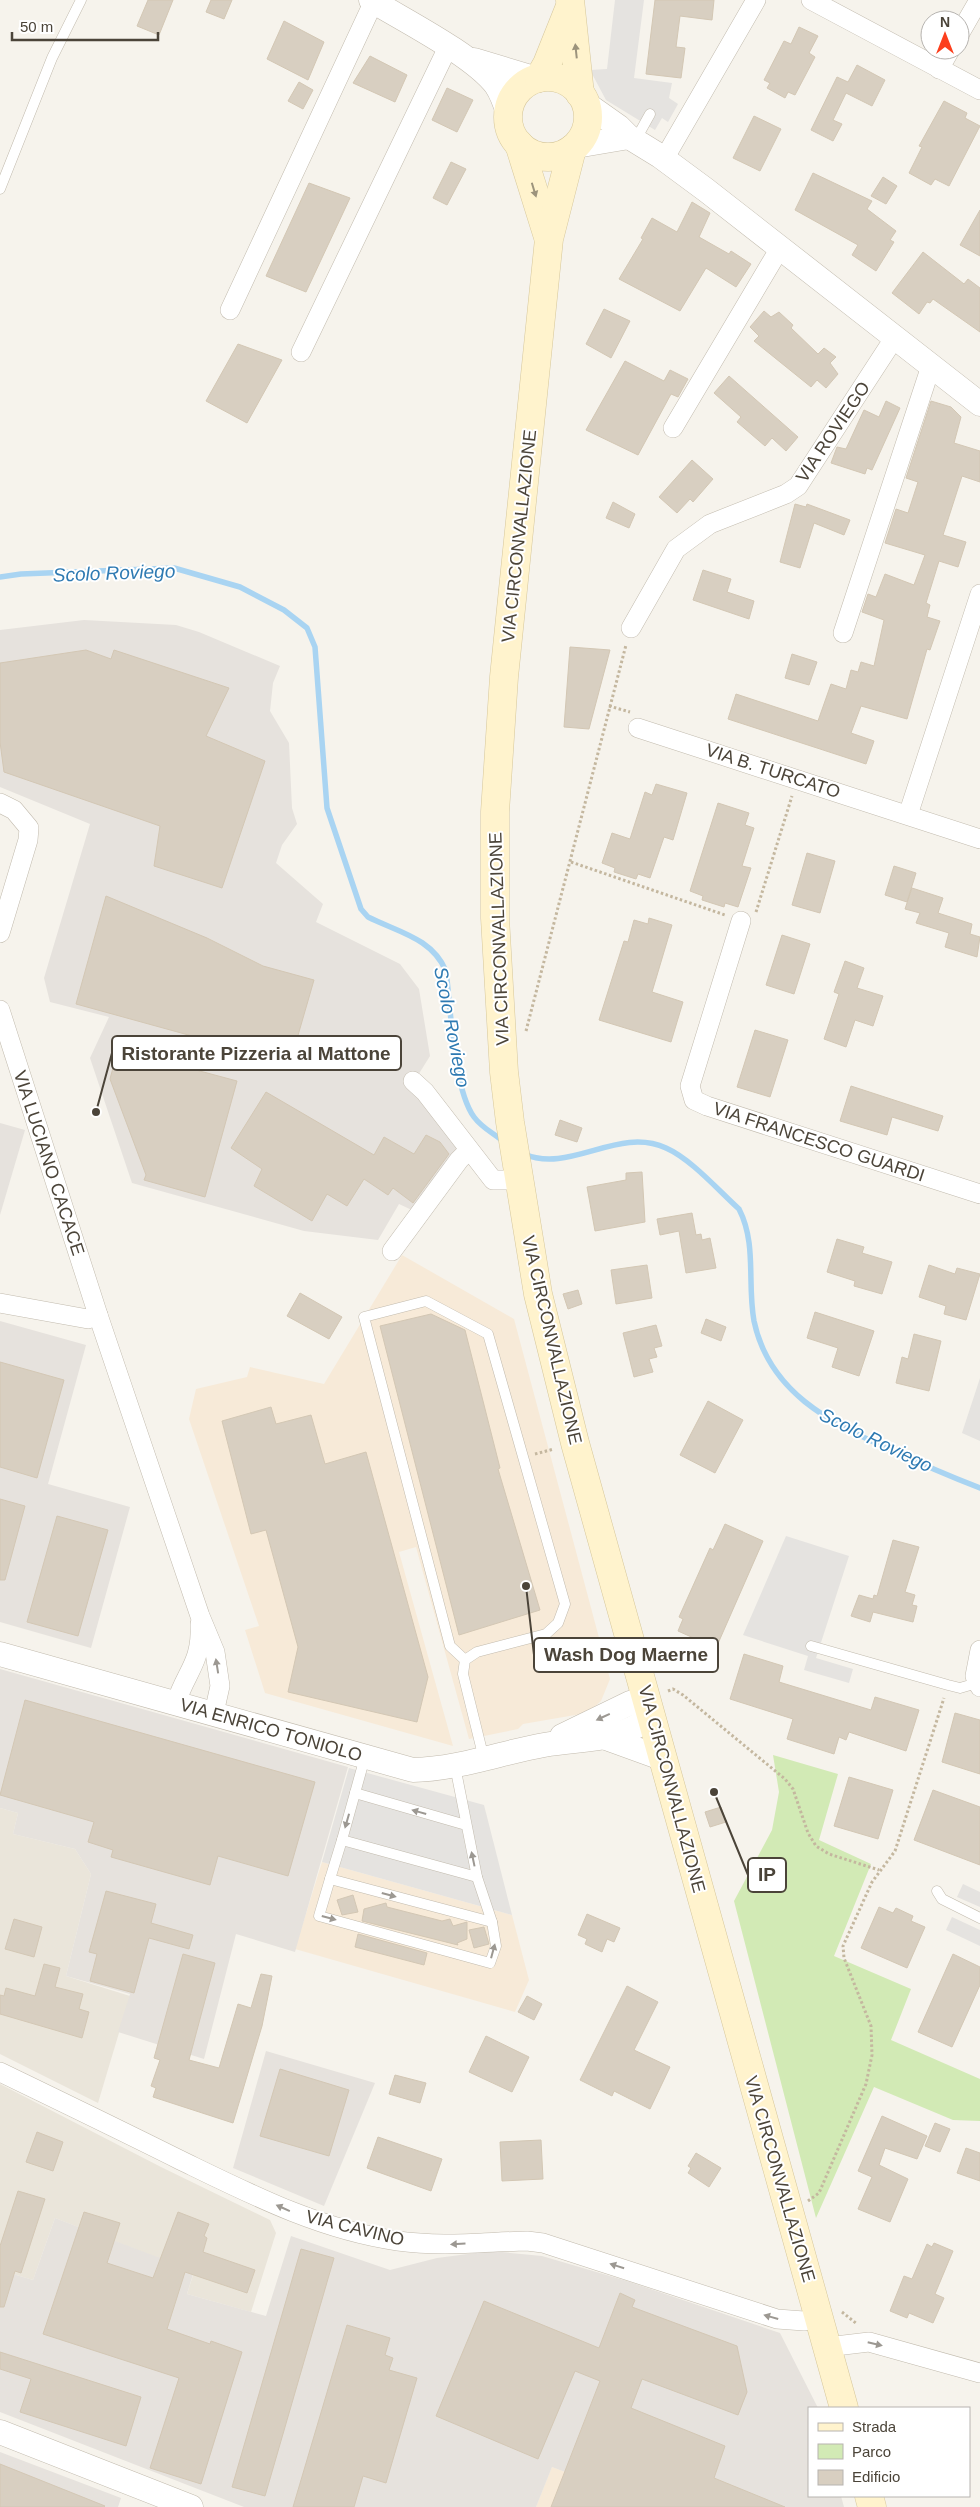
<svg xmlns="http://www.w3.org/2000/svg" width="980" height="2507" viewBox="0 0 980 2507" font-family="Helvetica,sans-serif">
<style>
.residential{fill:#eae5da}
.commercial{fill:#f7ead8}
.industrial{fill:#e6e2dd}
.green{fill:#d2eab5}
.parking{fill:#e5e3e0}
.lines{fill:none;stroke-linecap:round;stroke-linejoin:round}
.stream{stroke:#a9d4f2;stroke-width:5.5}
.building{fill:#d8cfc1;stroke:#d3c7b4}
.service-casing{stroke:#c2bbae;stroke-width:11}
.minor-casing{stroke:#c2bbae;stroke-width:20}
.tertiary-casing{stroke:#c2bbae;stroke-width:25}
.secondary-casing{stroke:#d6c79b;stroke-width:29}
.path{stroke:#c4b79f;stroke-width:3;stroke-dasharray:2.5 2.5;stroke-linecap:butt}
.service{stroke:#fff;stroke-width:10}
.minor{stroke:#fff;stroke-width:19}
.tertiary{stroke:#fff;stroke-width:24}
.secondary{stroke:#fff3cd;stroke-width:28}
.oneway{fill:#9c937c}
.oneway2{fill:#9c9892}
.labels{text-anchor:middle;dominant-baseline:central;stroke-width:4;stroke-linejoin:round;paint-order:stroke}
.street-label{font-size:18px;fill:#4b4439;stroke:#fff}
.water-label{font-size:19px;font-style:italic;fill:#2e7ab2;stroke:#fff}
.leader{fill:none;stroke:#4b4439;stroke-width:2}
.callout-dot{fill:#4b4439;stroke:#fff;stroke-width:2}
.callout{fill:#fff;stroke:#4b4439;stroke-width:2}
.callout-label{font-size:19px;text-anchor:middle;font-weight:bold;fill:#4b4439}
</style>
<rect width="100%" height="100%" fill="#f6f3ec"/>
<g class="residential">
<polygon points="0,1808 18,1813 13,1834 75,1849 91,1874 66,1976 130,1996 98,2103 0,2054"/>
<polygon points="0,2084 161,2167 270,2220 276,2233 251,2312 187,2294 194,2272 55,2218 33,2280 0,2270"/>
</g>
<g class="commercial">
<polygon points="402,1255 514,1319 610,1679 601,1701 591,1710 581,1714 523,1724 518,1729 469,1739 416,1547 399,1552 453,1746 265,1693 245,1630 259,1626 189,1419 196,1389 247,1377 250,1367 324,1384"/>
<polygon points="322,1862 512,1915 529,1980 515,2012 295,1949"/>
<polygon points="552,2467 657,2507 536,2507"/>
</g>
<g class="industrial">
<polygon points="84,620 176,625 199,632 280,666 273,683 270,711 289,743 292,808 297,824 282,845 276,863 323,904 316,922 400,964 419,989 430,1056 410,1088 458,1148 414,1211 399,1204 378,1240 304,1231 132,1183 90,1058 109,1017 50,1002 44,978 90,824 0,787 0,630"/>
<polygon points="0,1123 25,1130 0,1215"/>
<polygon points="0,1321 86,1345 48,1484 130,1507 91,1648 0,1622"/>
<polygon points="0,1669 348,1767 295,1952 236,1934 204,2059 118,2032 130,1994 66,1976 91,1874 75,1849 13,1834 18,1813 0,1808"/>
<polygon points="266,2051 375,2083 324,2206 233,2168"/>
<polygon points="55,2218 194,2271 187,2294 266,2316 291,2236 390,2270 437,2258 491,2251 542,2256 627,2281 780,2333 818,2408 809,2408 809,2496 841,2496 844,2507 657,2507 552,2467 536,2507 244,2507 0,2412 0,2270 33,2280"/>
<polygon points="0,2452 121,2498 118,2507 0,2507"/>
</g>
<polygon class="green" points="773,1755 838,1774 819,1840 871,1864 834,1956 911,1989 891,2040 980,2079 980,2121 953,2120 874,2087 816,2218 734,1901 772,1830 779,1792"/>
<g class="parking">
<polygon points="615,0 644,0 634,78 672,83 669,98 678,104 668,122 662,118 655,130 606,100 590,70 607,69"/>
<polygon points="980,1378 980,1441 962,1433"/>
<polygon points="786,1536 849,1556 816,1658 853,1669 849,1683 804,1670 808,1656 743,1635"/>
<polygon points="349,1768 484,1805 512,1915 322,1862"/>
<polygon points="963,1884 980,1892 980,1907 957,1897"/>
<polygon points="952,1917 980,1930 980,1946 946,1930"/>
</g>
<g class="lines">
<g class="stream">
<path d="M 0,577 L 21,574 L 174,568 L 240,587 L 284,610 L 307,628 L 315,647 L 327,808 L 361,909 L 368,917 C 398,932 432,938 446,971 C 451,1008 453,1088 474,1117 C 482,1128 493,1133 503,1141"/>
<path d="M 524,1154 C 570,1174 618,1126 666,1148 C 691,1159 718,1190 739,1209 C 757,1244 747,1283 754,1321 C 769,1392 829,1422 889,1449 C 919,1463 949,1476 980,1488"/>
</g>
</g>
<g class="building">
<polygon points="148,0 173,0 159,35 137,26"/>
<polygon points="211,0 232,0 224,19 206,12"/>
<polygon points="655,0 714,0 712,20 680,16 676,47 685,48 681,78 646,74"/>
<polygon points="284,21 324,42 308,80 267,59"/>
<polygon points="799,27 818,36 809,53 815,57 795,95 788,92 785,98 767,88 770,83 764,80 784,41 791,44"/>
<polygon points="370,56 407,75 395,102 353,83"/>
<polygon points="857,65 885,80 872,106 846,93 833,120 842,124 833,141 811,130 837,77 848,82"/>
<polygon points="299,82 313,90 303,109 288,101"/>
<polygon points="447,88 473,100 457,132 432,120"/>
<polygon points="944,101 967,113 965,118 980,126 949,186 935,179 931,185 909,173 922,147 919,146"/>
<polygon points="754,116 781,129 760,171 733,158"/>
<polygon points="451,162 466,169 447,205 433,198"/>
<polygon points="813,173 872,201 867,209 896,231 890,240 894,242 876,271 852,255 858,245 795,210"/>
<polygon points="883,177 897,186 886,204 871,196"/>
<polygon points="309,183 350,198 306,292 266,276"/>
<polygon points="692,202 710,213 699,237 729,254 731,251 751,264 736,287 706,268 680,311 619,279 643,239 641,238 652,218 677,232"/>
<polygon points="980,210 980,256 960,245"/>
<polygon points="923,252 964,284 968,279 980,288 980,332 933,299 930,303 927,302 919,314 892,293"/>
<polygon points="604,309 630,321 611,358 586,344"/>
<polygon points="764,311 771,317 779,312 793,325 791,328 818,354 824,348 836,357 830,363 838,374 826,388 817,380 811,387 754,341 759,336 750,327"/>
<polygon points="238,344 282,360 247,423 206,401"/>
<polygon points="625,361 664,381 670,370 688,379 678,397 671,394 638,455 586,430"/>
<polygon points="729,376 798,437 786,451 772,438 765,446 737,422 741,417 714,393"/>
<polygon points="886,401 900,408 872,470 867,468 865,474 831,463 837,447 846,449 864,410 879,417"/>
<polygon points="931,401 951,407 961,417 954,443 980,451 980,482 962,476 943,535 966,542 958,567 939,561 926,603 930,605 927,617 940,621 930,650 927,649 907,719 861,706 851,733 874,741 866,764 728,719 736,694 818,721 831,684 846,689 851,670 858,672 861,662 874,666 884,620 862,612 868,594 876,597 885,574 914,585 925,555 885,543 896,509 908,513 918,482 906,478"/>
<polygon points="692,460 713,479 693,502 690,499 677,513 659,497"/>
<polygon points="613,502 635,514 629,528 606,518"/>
<polygon points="795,504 806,507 807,504 850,520 844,535 814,523 800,568 780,562"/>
<polygon points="703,570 731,579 727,592 754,601 749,619 693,600"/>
<polygon points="570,647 610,650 589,729 564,727"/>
<polygon points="86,650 111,659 114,650 229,688 206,736 265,761 222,888 154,866 160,826 4,772 0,742 0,663"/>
<polygon points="792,654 817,662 809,685 785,678"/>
<polygon points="656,784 687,793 673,840 664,837 650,878 638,874 636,879 614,872 615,868 602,863 612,833 630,839 645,792 652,795"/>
<polygon points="718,803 749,813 745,825 754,828 742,866 751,868 738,907 725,903 724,907 702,900 703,896 690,891"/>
<polygon points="807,853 835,861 820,913 792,905"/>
<polygon points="894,866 916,873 907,902 885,895"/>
<polygon points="912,888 943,898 938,913 972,924 970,934 980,937 977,957 945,947 949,933 916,923 920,913 905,909"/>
<polygon points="106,896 207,938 263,966 314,980 290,1063 76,1004"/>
<polygon points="649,918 672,925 652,992 683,1002 671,1042 599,1020 624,941 628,942 634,920 648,924"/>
<polygon points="782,935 810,944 794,994 766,985"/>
<polygon points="845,961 864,968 857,988 883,996 873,1026 855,1020 846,1047 824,1039 839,994 834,992"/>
<polygon points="755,1030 788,1040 770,1097 737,1087"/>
<polygon points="118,1049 237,1081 205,1197 144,1180 146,1175 110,1079"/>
<polygon points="851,1086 943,1116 938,1131 892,1117 887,1135 840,1121"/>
<polygon points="266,1092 374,1155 384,1137 414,1154 426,1135 440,1142 449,1154 413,1203 393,1188 388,1195 364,1179 347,1206 327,1194 312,1221 254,1186 262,1169 231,1148"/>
<polygon points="560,1120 582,1128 577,1142 555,1135"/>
<polygon points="642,1172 645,1222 595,1231 587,1187 626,1180 626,1173"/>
<polygon points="692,1213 696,1235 701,1234 702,1240 710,1238 716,1268 686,1273 679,1231 660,1235 657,1219"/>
<polygon points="837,1239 864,1247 862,1253 892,1262 882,1294 854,1286 855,1281 827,1272"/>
<polygon points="647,1265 652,1298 616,1304 611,1270"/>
<polygon points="929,1265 955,1274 957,1268 980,1274 966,1320 944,1314 946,1306 919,1297"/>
<polygon points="578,1290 582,1304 568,1309 563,1294"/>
<polygon points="300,1293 342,1317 329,1339 287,1316"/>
<polygon points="815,1312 874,1331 859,1376 832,1367 838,1348 807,1338"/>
<polygon points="431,1314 465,1330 500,1468 498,1469 540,1610 459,1635 380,1326"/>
<polygon points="706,1319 726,1327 721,1341 701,1333"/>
<polygon points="656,1325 662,1346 654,1348 657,1357 649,1359 653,1372 634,1377 623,1333"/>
<polygon points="914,1334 941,1341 929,1391 896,1383 902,1357 908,1359"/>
<polygon points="0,1362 64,1380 37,1478 0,1467"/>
<polygon points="708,1401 743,1420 715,1473 680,1455"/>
<polygon points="271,1407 276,1424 311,1415 325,1464 366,1452 428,1677 417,1722 288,1692 298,1647 266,1530 251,1534 222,1421"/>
<polygon points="0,1499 25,1506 5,1580 0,1580"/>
<polygon points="57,1516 108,1530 78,1636 27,1622"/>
<polygon points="725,1524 763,1541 716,1648 678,1631 683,1619 679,1617 710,1548 713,1550"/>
<polygon points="893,1540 919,1547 905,1592 915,1595 912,1605 917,1606 913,1622 873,1612 870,1622 851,1616 859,1595 873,1599 874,1595 877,1596"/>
<polygon points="744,1654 783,1666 779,1682 871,1710 875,1697 919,1710 906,1751 849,1732 846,1740 839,1737 834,1754 787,1739 793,1719 730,1699"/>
<polygon points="25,1700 315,1782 288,1876 218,1856 210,1885 111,1857 113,1850 88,1842 94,1822 0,1795"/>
<polygon points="955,1713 980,1720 980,1774 942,1762"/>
<polygon points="849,1777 893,1790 878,1839 834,1826"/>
<polygon points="933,1790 980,1807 980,1865 914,1840"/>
<polygon points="721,1807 726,1822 710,1827 705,1812"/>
<polygon points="106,1891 156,1904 151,1923 193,1935 189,1949 149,1938 134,1993 90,1981 97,1954 89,1952"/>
<polygon points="353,1895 358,1912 342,1915 337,1900"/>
<polygon points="386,1903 387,1907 442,1921 450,1919 453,1926 467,1922 467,1939 457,1943 458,1945 362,1921 364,1909"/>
<polygon points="879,1907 893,1913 896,1908 913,1916 911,1921 925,1927 907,1968 861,1948"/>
<polygon points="587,1914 620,1928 614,1942 607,1939 602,1952 585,1944 587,1939 578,1935"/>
<polygon points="14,1919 42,1927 34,1957 5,1949"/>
<polygon points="484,1927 489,1944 474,1948 469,1930"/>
<polygon points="358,1934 427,1953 424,1965 355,1947"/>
<polygon points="183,1954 215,1963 189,2060 219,2068 238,2004 251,2008 261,1974 272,1976 262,2026 233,2123 153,2097 156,2088 151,2086 160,2060 154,2058"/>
<polygon points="953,1954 980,1967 980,1985 952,2047 918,2032"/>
<polygon points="44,1964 60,1968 55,1987 83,1994 79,2009 89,2012 82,2038 0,2014 0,1995 4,1996 6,1988 35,1996"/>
<polygon points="627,1986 658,2002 634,2050 670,2067 650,2109 614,2091 612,2096 580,2080"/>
<polygon points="527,1996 542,2004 534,2020 518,2012"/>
<polygon points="486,2036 529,2057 512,2092 469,2072"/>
<polygon points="280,2069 349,2090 329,2156 260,2136"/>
<polygon points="395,2075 426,2083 420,2103 389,2094"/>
<polygon points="882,2116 927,2136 917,2159 885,2148 879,2165 908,2179 890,2222 858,2209 872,2177 858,2171"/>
<polygon points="935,2123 950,2129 940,2152 925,2146"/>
<polygon points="37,2132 63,2142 53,2171 26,2162"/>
<polygon points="378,2137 442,2159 431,2191 367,2168"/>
<polygon points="541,2140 543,2179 502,2181 500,2142"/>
<polygon points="966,2148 980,2153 980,2181 957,2173"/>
<polygon points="696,2153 721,2168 709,2187 688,2173 691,2168 688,2166"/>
<polygon points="18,2191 45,2199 21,2273 15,2271 4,2307 0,2307 0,2246"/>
<polygon points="84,2212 120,2223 107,2263 153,2278 178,2212 209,2224 204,2236 207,2238 203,2252 255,2270 247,2293 185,2272 167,2329 210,2344 211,2341 242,2352 201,2484 150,2468 179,2378 43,2334"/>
<polygon points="934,2243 953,2251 935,2294 944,2298 933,2323 909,2313 907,2318 890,2311 904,2276 912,2279 927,2244 932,2247"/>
<polygon points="301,2249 334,2258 265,2496 232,2487"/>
<polygon points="620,2293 635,2300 632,2307 737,2346 747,2392 738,2415 642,2379 631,2408 725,2446 714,2478 785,2507 551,2507 600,2381 575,2371 538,2459 436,2416 484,2301 599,2348"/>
<polygon points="347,2325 390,2338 385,2355 393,2358 389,2370 417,2378 386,2483 363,2476 354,2507 293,2507"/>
<polygon points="0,2352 141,2397 126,2446 20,2412 31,2379 0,2369"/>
<polygon points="0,2464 105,2506 104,2507 0,2507"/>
</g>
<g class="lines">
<g class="service-casing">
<g id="service">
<polyline points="635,141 650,114"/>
<polyline points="0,189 52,58 81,0"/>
<polyline points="811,1646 948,1685 960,1688 977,1683"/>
<polyline points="465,1660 450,1646 364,1317 426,1301 488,1334 565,1604 558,1623 546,1634 477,1652 465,1660 463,1674 484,1759"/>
<polyline points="365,1757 342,1840 477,1877 455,1766"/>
<polyline points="355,1793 466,1825"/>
<polyline points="342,1840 330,1879 492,1922 477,1877"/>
<polyline points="330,1879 319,1916 490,1963 496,1946 492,1922"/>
<polyline points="937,1891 942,1899 980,1918"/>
</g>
</g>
<g class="minor-casing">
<g id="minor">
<polyline points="811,0 980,90"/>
<polyline points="960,33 979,0"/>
<polyline points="939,69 950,50"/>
<polyline points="664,159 756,0"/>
<polyline points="230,310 374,1"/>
<polyline points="301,352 448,47"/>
<polyline points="673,428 780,248"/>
<polyline points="631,628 676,549 710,524 786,494 798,486 895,337"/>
<polyline points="843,633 928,375 934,367"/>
<polyline points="638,728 980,839"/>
<polyline points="0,803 14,810 29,828 28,840 0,933"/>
<polyline points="908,815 980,594"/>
<polyline points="741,921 690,1086 694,1100 707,1106 980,1194"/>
<polyline points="0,1010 98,1315 200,1616 215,1652 220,1686 214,1713"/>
<polyline points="413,1081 425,1092 493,1180 519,1180"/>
<polyline points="392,1251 459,1160 469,1150"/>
<polyline points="0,1303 88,1319 98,1315"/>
<polyline points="980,1650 975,1676 980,1687"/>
<path d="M 176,1703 C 186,1671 202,1663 200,1624"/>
<path d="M 0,2072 C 60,2101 120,2130 180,2160 C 250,2194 320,2230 398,2241 C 441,2247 484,2242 527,2241 L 543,2243 L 777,2319 L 804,2321 L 819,2317"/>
<polyline points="827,2347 869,2342 980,2373"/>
</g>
</g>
<g class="tertiary-casing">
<g id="tertiary">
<path d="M 371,0 C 405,21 473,55 496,85 C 502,94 505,103 508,113"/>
<polyline points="474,60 537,79"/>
<polyline points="585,103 619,127 629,137 660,156 706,190 980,404"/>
<polyline points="576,146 629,137"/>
<path d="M 0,1654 L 413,1770 C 458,1769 500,1753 544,1745 C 584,1738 618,1743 652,1716"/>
<polyline points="562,1736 630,1703 647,1698"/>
<polyline points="606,1738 664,1759"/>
<polyline points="0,2432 191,2507"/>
</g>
</g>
<g class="secondary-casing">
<g id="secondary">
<polyline points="570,0 580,94"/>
<circle cx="548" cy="117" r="40"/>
<polyline points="539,78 547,64 569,9"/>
<polyline points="519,144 548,237"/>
<polyline points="572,149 549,239 504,677 495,812 495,918 504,1072 510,1122 538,1294 575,1443 844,2408"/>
<polyline points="869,2496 872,2507"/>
</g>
</g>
<g class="path">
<polyline points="609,706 630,712"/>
<polyline points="571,862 725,915"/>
<polyline points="756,912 792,796"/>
<polyline points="526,1031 626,645"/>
<polyline points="535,1454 554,1449"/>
<polyline points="668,1691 673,1689 683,1695 785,1779 793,1789 808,1833 816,1846 829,1854 879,1870"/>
<polyline points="808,2201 819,2193 866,2084 872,2055 871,2026 844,1958 843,1946 872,1882 895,1851 944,1698"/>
<polyline points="842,2312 857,2324"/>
</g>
<use href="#service" class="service"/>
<use href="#minor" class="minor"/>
<use href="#tertiary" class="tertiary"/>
<use href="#secondary" class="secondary"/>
</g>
<defs><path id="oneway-solid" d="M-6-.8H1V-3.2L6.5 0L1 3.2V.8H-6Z" transform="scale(1.25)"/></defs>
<g class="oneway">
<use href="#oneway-solid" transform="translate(576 51) rotate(-96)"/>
<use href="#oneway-solid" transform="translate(534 190) rotate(73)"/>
</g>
<g class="oneway2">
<use href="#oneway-solid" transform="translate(217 1666) rotate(-99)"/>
<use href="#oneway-solid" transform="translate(603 1717) rotate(155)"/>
<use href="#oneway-solid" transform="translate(419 1812) rotate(-164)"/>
<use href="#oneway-solid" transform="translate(347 1821) rotate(106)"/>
<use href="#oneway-solid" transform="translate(473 1859) rotate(-102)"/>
<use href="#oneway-solid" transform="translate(389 1895) rotate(15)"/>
<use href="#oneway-solid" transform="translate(329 1918) rotate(15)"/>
<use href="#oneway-solid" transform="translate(493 1951) rotate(-75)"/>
<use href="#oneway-solid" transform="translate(283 2208) rotate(-156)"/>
<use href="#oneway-solid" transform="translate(458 2244) rotate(177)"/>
<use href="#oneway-solid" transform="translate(617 2266) rotate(-162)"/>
<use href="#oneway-solid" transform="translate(771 2317) rotate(-164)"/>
<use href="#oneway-solid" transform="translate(875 2344) rotate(13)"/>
</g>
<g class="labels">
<g class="street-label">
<text transform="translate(833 432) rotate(-56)">VIA ROVIEGO</text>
<text transform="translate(519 536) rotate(-84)">VIA CIRCONVALLAZIONE</text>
<text transform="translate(773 771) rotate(18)">VIA B. TURCATO</text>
<text transform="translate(499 939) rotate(-92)">VIA CIRCONVALLAZIONE</text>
<text transform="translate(819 1142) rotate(18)">VIA FRANCESCO GUARDI</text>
<text transform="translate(49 1163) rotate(72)">VIA LUCIANO CACACE</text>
<text transform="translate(552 1340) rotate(77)">VIA CIRCONVALLAZIONE</text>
<text transform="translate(271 1730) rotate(16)">VIA ENRICO TONIOLO</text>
<text transform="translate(672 1789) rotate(75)">VIA CIRCONVALLAZIONE</text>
<text transform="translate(780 2179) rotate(74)">VIA CIRCONVALLAZIONE</text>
<text transform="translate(355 2228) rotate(14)">VIA CAVINO</text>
</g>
<g class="water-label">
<text transform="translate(114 573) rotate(-2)">Scolo Roviego</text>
<text transform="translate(452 1027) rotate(79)">Scolo Roviego</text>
<text transform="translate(876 1440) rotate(26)">Scolo Roviego</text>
</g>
</g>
<path class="leader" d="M96 1112L112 1053M526 1586L534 1655M714 1792L748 1875"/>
<g class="callout-dot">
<circle cx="96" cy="1112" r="5"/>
<circle cx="526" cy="1586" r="5"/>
<circle cx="714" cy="1792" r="5"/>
</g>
<g class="callout">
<rect x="112" y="1036" width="289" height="34" rx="5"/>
<rect x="534" y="1638" width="184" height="34" rx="5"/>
<rect x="748" y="1858" width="38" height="34" rx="5"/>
</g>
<g class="callout-label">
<text x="256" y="1060">Ristorante Pizzeria al Mattone</text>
<text x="626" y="1661">Wash Dog Maerne</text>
<text x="767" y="1881">IP</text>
</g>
<rect x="808" y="2407" width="162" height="90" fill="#ffffff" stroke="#b7b4b0"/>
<rect x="818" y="2423" width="25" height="8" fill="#fff3cd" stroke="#b7b4b0"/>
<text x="852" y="2432" font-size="15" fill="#4b4439">Strada</text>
<rect x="818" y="2444" width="25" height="15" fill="#d2eab5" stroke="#b7b4b0"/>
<text x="852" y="2457" font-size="15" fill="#4b4439">Parco</text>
<rect x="818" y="2470" width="25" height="15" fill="#d8cfc1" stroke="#b7b4b0"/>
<text x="852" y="2482" font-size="15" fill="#4b4439">Edificio</text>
<g transform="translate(945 35)"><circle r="24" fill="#ffffff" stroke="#b7b4b0"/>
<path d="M0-4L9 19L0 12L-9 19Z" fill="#fc3f1d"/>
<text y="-8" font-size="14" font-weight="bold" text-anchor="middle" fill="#4b4439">N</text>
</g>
<path d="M12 32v8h146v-8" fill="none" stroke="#4b4439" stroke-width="2.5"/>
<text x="20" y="32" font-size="15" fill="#4b4439" stroke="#ffffff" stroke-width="4" paint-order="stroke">50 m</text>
</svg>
